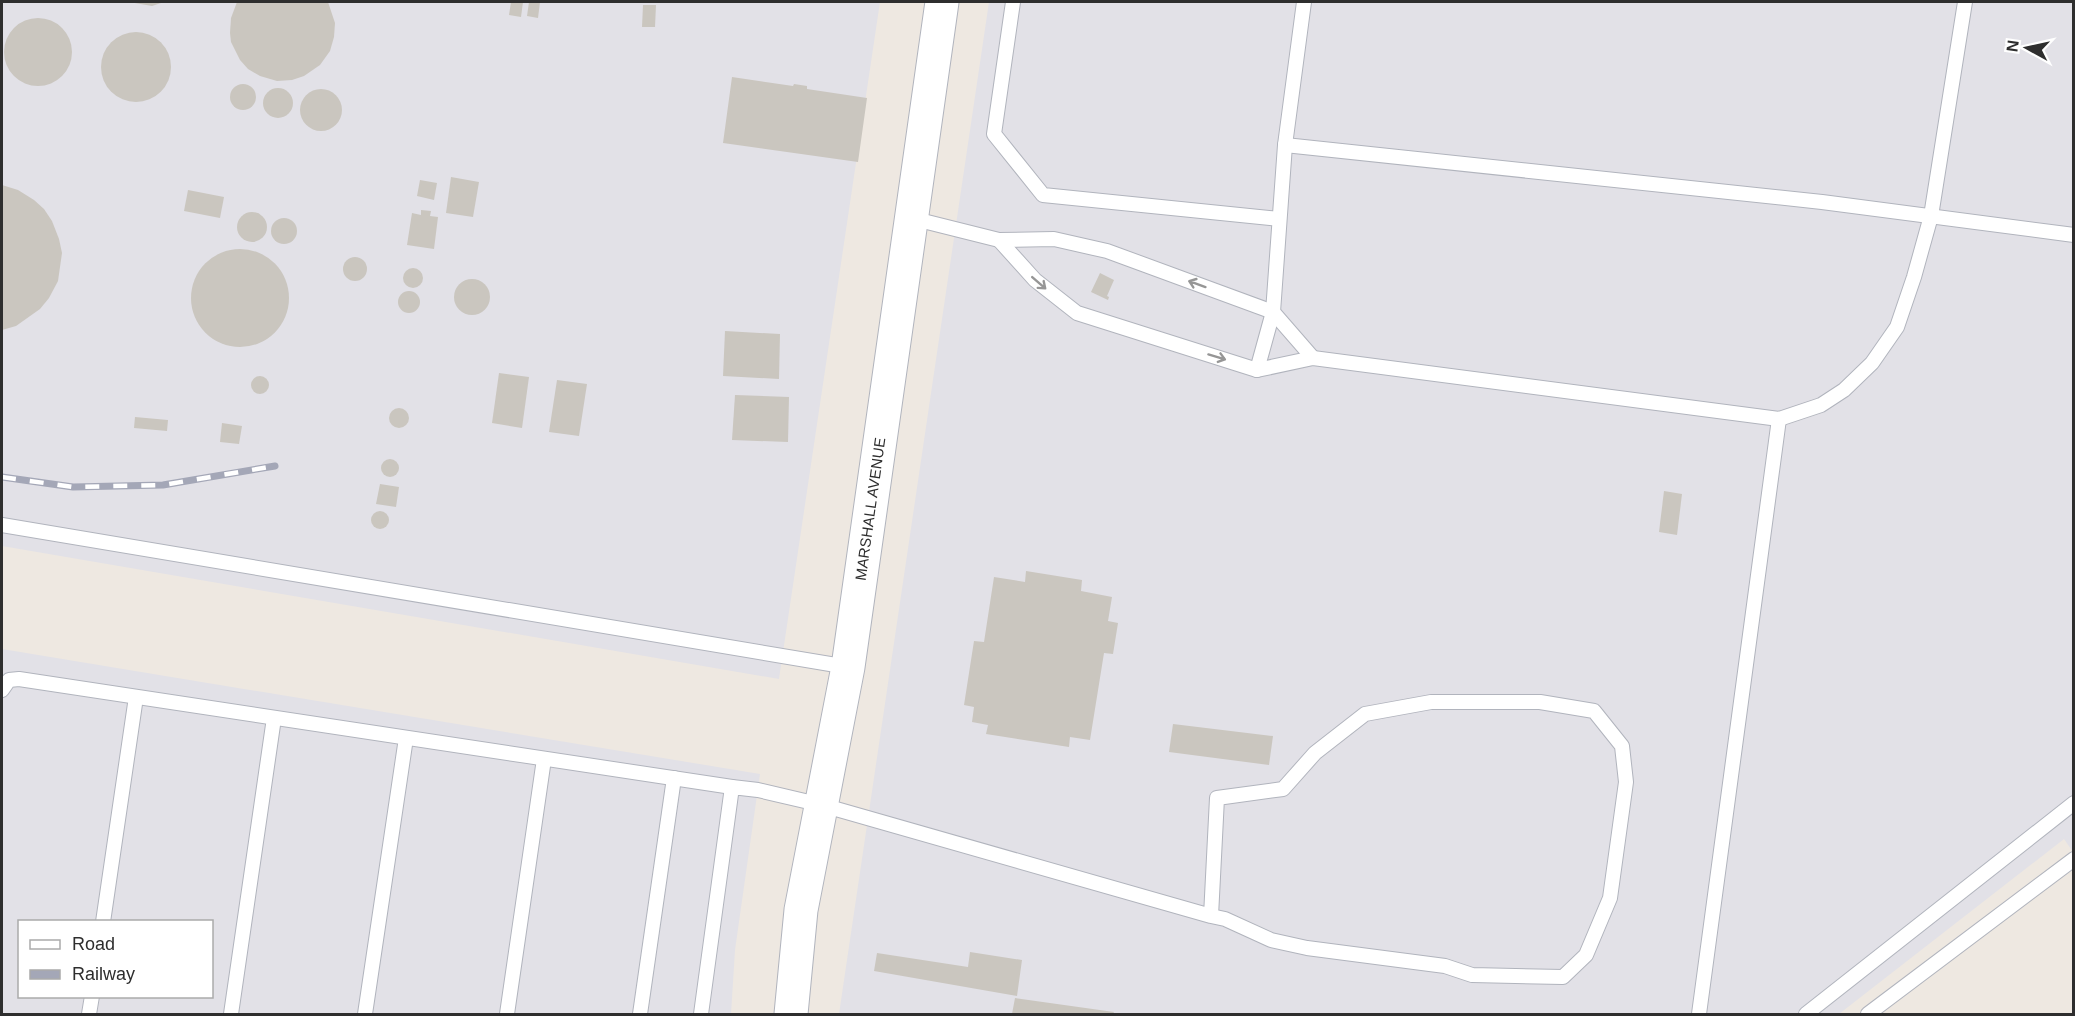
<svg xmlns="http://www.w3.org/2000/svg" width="2075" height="1016" viewBox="0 0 2075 1016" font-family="Arial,sans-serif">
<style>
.industrial{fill:#e2e1e7;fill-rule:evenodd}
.building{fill:#cac6bf}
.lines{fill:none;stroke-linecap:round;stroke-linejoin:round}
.service-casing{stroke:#b1b4bd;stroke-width:16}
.tertiary-casing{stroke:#b1b4bd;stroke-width:35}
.service{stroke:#fff;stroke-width:14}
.tertiary{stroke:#fff;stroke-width:33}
.rail-casing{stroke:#a4a7b7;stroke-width:7}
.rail{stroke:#fff;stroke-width:4.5;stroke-dasharray:14;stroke-linecap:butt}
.oneway{stroke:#969696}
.labels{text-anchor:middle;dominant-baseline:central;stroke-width:6;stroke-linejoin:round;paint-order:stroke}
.street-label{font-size:15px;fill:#2e2e2e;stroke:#fff}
</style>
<rect width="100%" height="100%" fill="#eee8e1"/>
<g class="industrial">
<polygon points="2,2 880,2 779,679 2,546"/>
<polygon points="989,2 2073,2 2073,852 2064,839 1839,1014 839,1014"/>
<path d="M 2,649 L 760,774 L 735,950 L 731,1014 L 2,1014 ZM 20,922 L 212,922 L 212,996 L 20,996 Z"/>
</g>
<g class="building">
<polygon points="129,2 164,2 152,6"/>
<polygon points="237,2 328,2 335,23 334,37 330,51 320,65 304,76 292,80 277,81 260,76 248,69 240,60 231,42 230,33 231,18"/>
<polygon points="511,2 523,2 521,17 509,15"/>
<polygon points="529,2 540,2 538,18 527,16"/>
<polygon points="643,5 656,5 655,27 642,27"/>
<circle cx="38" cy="52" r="34"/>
<circle cx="136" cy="67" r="35"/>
<polygon points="732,77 793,86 794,84 807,86 807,89 867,98 858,162 723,143"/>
<circle cx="243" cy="97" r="13"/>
<circle cx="278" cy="103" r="15"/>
<circle cx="321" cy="110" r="21"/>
<polygon points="451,177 479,182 473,217 446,213"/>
<polygon points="420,180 437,183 434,200 417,196"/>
<polygon points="2,185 18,190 34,200 44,209 52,221 59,239 62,253 58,281 49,298 40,309 16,326 2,330"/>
<polygon points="188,190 224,197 220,218 184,211"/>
<polygon points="421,210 431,211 430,216 438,217 434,249 407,245 412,213 421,215"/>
<circle cx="252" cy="227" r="15"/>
<circle cx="284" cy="231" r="13"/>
<circle cx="240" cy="298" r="49"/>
<circle cx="355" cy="269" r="12"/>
<circle cx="413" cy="278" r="10"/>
<polygon points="1100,273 1114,280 1107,296 1109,297 1108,300 1091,292"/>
<circle cx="472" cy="297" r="18"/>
<circle cx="409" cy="302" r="11"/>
<polygon points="725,331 780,334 779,379 723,376"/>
<polygon points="499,373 529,377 522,428 492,423"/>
<circle cx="260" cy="385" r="9"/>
<polygon points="557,380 587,384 579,436 549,432"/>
<polygon points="735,395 789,397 788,442 732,440"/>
<circle cx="399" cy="418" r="10"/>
<polygon points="135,417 168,420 167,431 134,428"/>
<polygon points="222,423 242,426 239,444 220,442"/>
<circle cx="390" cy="468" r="9"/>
<polygon points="380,484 399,487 396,507 376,504"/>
<polygon points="1664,491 1682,494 1677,535 1659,532"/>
<circle cx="380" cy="520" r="9"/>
<polygon points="1026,571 1082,580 1081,591 1112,597 1108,621 1118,623 1113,654 1104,653 1090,740 1070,737 1069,747 986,734 988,725 972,722 974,707 964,705 974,641 984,642 994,577 1025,582"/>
<polygon points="1173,724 1273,736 1269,765 1169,752"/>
<polygon points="970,952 1022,960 1017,996 874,971 877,953 968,967"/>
<polygon points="1015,998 1114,1012 1113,1014 1012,1014"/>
</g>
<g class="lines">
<g class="service-casing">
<g id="service">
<polyline points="1013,2 994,134 1043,195 1279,219"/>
<polyline points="1285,145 1822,202 2074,235"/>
<polyline points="911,218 999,240 1054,239 1107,251 1273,312 1313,358"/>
<polyline points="999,240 1035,280 1077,313 1257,370 1313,358 1779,419 1821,405 1844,390 1872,363 1897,327 1914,277 1931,216 1965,2"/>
<polyline points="1257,370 1273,312 1285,145 1304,2"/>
<polyline points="2,525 848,667"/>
<polyline points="2,690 9,680 19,679 732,787"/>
<polyline points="103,922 136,697"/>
<polyline points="89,1014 92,996"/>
<polyline points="231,1014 274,718"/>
<polyline points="365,1014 406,738"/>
<polyline points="507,1014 544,759"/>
<polyline points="640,1014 674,778"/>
<polyline points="701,1014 732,787 758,790 822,805 1211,916 1225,919 1271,940 1307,948 1445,966 1472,975 1563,977 1586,955 1610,898 1626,782 1622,746 1594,711 1540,702 1431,702 1365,714 1315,753 1283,789 1217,798 1211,916"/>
<polyline points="1699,1014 1779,419"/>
<polyline points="1806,1014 2074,803"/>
<polyline points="1868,1014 2074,859"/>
</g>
</g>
<g class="tertiary-casing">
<polyline id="tertiary" points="791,1014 801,910 848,667 942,2"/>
</g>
<use href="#service" class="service"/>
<use href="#tertiary" class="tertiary"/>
<g class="rail-casing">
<polyline id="rail" points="2,477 73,487 163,485 275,466"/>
</g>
<use href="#rail" class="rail"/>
</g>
<defs><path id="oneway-shaft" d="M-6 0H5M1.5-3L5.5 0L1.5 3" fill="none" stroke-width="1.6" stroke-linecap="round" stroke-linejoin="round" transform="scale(1.5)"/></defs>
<g class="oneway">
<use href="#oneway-shaft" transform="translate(1039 283) rotate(41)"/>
<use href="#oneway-shaft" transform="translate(1197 284) rotate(-160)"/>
<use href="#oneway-shaft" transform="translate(1217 357) rotate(17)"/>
</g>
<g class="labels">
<g class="street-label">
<text transform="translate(870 509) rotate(-82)">MARSHALL AVENUE</text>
</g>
</g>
<rect width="2075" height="1016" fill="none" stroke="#2e2e2e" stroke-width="6"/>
<rect x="18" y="920" width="195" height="78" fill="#ffffff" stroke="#ababab" stroke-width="1.5"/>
<rect x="30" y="940" width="30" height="9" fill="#ffffff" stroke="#ababab" stroke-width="1.5"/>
<text x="72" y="950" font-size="18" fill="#2e2e2e">Road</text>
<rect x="30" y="970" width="30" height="9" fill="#a4a7b7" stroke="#ababab" stroke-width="1.5"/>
<text x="72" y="980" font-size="18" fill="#2e2e2e">Railway</text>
<g transform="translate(2027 48) rotate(278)" stroke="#ffffff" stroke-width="4.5" paint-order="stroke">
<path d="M0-4.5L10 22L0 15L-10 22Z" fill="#2e2e2e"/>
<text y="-9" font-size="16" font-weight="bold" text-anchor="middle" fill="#2e2e2e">N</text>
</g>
</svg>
